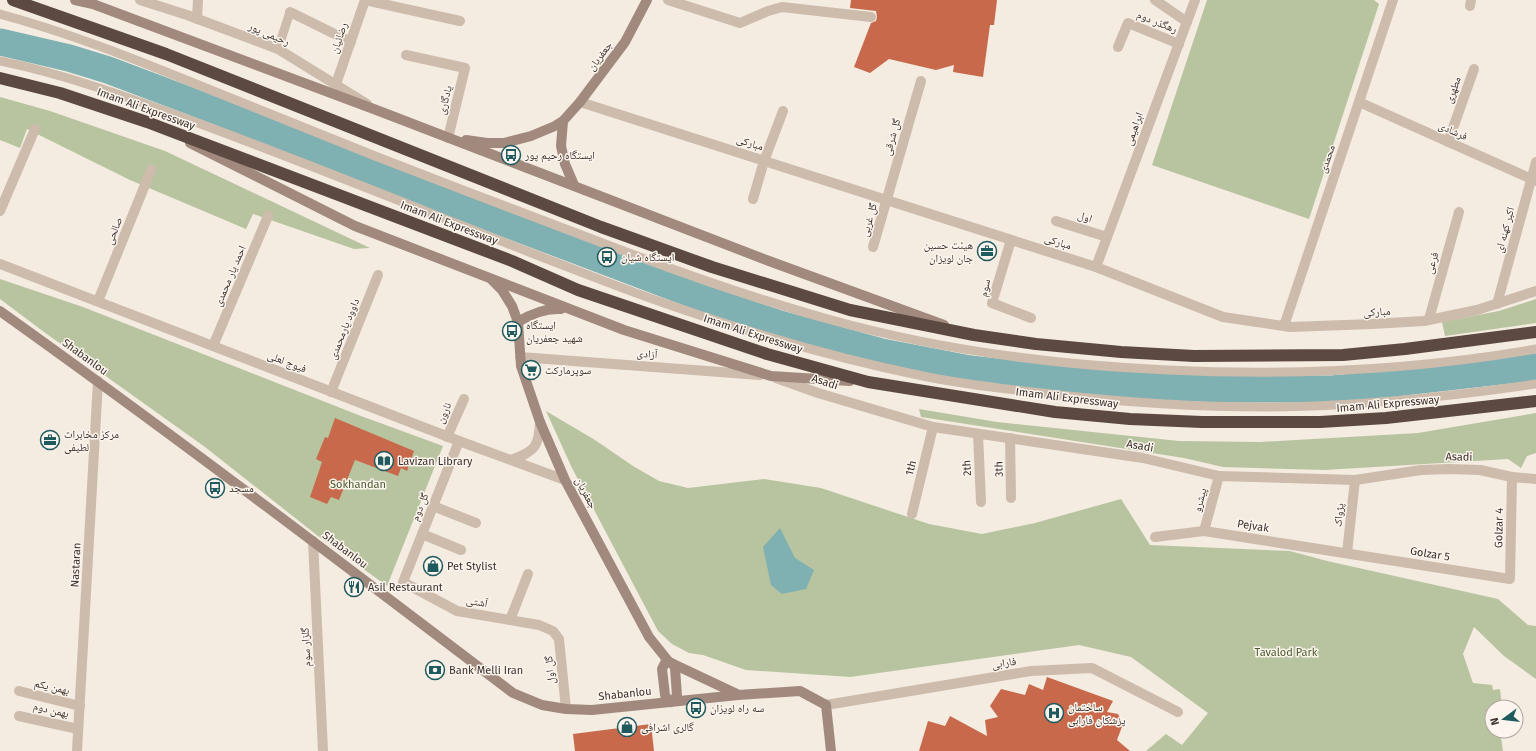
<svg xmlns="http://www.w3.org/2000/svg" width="1536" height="751" viewBox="0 0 1536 751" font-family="'Fira Sans','Noto Naskh Arabic',sans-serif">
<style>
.green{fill:#b8c4a0}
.water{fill:#7fb0b2}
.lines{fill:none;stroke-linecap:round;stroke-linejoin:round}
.river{stroke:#7fb0b2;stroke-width:27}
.building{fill:#c8694b}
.lane{stroke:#cdbbac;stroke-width:9}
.street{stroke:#cdbbac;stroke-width:10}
.secondary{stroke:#a18a7d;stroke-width:10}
.highway{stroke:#5c4a42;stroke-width:12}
.labels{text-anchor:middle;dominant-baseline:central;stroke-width:3;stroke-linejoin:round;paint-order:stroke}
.street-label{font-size:11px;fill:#3b302b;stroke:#fbf5ee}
.poi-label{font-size:11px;fill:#3b302b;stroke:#fbf5ee;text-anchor:start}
.park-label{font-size:11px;fill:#4a5a2e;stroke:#fbf5ee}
</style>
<rect width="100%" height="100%" fill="#f4ebe1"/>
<g class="green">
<polygon points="1207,0 1374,0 1379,4 1309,219 1152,165"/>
<polygon points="0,97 50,111 165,151 370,248 354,249 253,214 246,229 130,180 27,129 20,148 0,140"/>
<polygon points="0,279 83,307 361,416 443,446 387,586 318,536 205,447 44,332 0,299"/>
<polygon points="1536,299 1536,323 1445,336 1442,322 1499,311"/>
<polygon points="919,409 997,422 1179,441 1260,442 1418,433 1536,413 1536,453 1527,456 1521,468 1508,459 1325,470 1223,467 1184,458 921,417"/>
<polygon points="546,411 595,440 633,466 659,481 688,488 764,479 821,488 929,524 982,534 1035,523 1121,499 1150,545 1290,551 1327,561 1498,599 1528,625 1536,626 1536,679 1504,656 1474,627 1463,654 1473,683 1492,685 1493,690 1500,689 1502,707 1492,707 1492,731 1500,731 1503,751 1146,751 1166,734 1182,745 1208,713 1131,657 1079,645 850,677 746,670 703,655 689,653 672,644 658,631 572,468"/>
</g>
<polygon class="water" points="780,528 795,558 814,570 806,589 782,594 771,585 763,547"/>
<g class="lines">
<polyline class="river" points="0,42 69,58 108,70 193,102 404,185 699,297 780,324 882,352 970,369 1042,377 1129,385 1215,389 1332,389 1395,383 1536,367"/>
</g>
<g class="building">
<polygon points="851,0 997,0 994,25 990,25 983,77 953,72 954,65 936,70 889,59 870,73 854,67 871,23 876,21 877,17 876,11 850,8"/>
<polygon points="335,418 414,451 407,471 401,468 398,476 355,460 339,500 331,497 327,504 310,497 322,462 316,459 325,437 328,438"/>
<polygon points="1047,677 1113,701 1107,712 1118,714 1123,724 1117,740 1130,751 919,751 928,721 945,726 950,716 987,736 985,720 998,717 990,706 1001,689 1025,695 1029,684 1043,690"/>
<polygon points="651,724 654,751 575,751 573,734"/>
</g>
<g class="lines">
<g class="lane">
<path d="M 0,14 C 67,32 132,58 196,84 C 256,108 315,132 375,156 C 447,184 520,212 592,239 C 670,269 748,297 828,319 C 939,350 1053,365 1168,370 C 1291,376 1415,370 1536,349"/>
<polyline points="278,49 290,12"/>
<path d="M 0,61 C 68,75 133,99 198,123 C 311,165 422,210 534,254 C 576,270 618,287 661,302 C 747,332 834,358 923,376 C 965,385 1007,389 1050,394 C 1121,402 1193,407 1265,407 C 1356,407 1446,397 1536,384"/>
</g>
<g class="street">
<polyline points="140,0 187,15 278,49 367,104"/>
<polyline points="365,0 460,21"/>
<polyline points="668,0 740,23 768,11 782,7 871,17"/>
<polyline points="1155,0 1187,22"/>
<polyline points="1470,6 1471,0"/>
<polyline points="290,12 351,42"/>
<polyline points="197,19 198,0"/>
<polyline points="1118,47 1128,23 1179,44"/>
<polyline points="406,55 465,68 448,138"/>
<polyline points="336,84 365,0"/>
<polyline points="580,102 1096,267 1223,317 1290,327 1372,324 1424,321 1477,310 1536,291"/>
<polyline points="1359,102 1536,181"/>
<polyline points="1448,142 1474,69"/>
<polyline points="753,199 764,161 783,111"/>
<polyline points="0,211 35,129"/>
<polyline points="1056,221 1107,237"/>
<polyline points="1011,240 992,303 1031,318"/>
<polyline points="873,247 921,81"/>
<polyline points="0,264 459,441 565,480"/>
<polyline points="1096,267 1195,0"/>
<polyline points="98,301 151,170"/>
<polyline points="1497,304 1536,162"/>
<polyline points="1429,319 1459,212"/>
<polyline points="1284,326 1393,0"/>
<polyline points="213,346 268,216"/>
<polyline points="520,357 760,375"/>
<polyline points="776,378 818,393 933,427 1143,458 1219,476 1355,480 1421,470 1449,469 1480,470 1512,477 1536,479"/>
<polyline points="331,392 378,275"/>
<polyline points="978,434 981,502"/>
<polyline points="447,437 464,399"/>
<polyline points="1010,438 1011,498"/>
<polyline points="459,441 403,582 457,611 539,625 553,631 559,639 566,709"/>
<path d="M 511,460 C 535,451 539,447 540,422"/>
<polyline points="433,506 476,523"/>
<polyline points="912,514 933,427"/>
<polyline points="1204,531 1219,476"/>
<polyline points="422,534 461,550"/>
<polyline points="1155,537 1204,531 1510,579 1512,477"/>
<polyline points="313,541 323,751"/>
<polyline points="1347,553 1355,480"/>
<polyline points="510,620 528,574"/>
<polyline points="19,691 80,706"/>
<polyline points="826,705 1031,671 1092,668 1178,712"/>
<polyline points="19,716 78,729"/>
<polyline points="77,751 98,381"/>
</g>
<g class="secondary">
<polyline points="75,0 93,4 379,111 769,261 944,325"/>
<polyline points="563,121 561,146 565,164 574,185"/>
<polyline points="466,140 487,143 504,143 531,136 555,126 563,121 580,102 625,42 647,0"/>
<polyline points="190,143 355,226 624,330 771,376 850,381"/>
<polyline points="492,280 502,290 512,306 518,322 521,366 540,422 565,480 649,637 669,662 737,694"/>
<path d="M 0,311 C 174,435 343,564 513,693 L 542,705 L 566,709 L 592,710 L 738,695 L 800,691 L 826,705 L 831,751"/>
<path d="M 518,322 C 532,313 545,308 561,309"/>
<polygon points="669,662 673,664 675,668 677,696 671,702 667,699 665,695 662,669 665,663"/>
</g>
<g class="highway">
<polyline points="13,0 166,54 601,227 712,267 850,310 974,335 1036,344 1121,352 1194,356 1343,355 1405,349 1536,332"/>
<polyline points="0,78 60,93 147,122 512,261 578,290 767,354 868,382 1055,412 1130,419 1202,422 1320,422 1386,418 1536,401"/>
</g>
</g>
<defs>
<g id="bus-ring" transform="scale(1)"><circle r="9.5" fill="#fbf5ee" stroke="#1f5a5e" stroke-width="1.5"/><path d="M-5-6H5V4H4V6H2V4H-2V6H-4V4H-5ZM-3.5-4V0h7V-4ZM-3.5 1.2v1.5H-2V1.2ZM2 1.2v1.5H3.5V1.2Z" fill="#1f5a5e"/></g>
<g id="office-ring" transform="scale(1)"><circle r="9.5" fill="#fbf5ee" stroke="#1f5a5e" stroke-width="1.5"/><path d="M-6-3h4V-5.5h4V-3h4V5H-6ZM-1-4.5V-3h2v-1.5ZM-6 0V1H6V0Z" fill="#1f5a5e"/></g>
<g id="supermarket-ring" transform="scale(1)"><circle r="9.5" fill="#fbf5ee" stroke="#1f5a5e" stroke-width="1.5"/><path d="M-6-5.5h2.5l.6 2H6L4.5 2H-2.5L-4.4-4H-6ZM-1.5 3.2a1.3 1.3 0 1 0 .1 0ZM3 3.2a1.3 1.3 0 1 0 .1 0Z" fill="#1f5a5e"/></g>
<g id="library-ring" transform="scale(1)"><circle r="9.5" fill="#fbf5ee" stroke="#1f5a5e" stroke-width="1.5"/><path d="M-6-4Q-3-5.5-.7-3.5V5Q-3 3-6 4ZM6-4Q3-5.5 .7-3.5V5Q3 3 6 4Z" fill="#1f5a5e"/></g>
<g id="shop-ring" transform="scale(1)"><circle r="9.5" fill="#fbf5ee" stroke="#1f5a5e" stroke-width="1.5"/><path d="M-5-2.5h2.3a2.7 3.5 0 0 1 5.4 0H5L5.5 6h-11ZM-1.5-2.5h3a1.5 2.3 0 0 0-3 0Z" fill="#1f5a5e"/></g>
<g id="restaurant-ring" transform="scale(1)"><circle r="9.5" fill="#fbf5ee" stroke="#1f5a5e" stroke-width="1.5"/><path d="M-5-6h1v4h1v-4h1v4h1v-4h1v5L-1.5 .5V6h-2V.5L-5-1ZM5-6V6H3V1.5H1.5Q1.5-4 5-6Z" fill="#1f5a5e"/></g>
<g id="bank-ring" transform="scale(1)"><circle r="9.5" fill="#fbf5ee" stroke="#1f5a5e" stroke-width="1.5"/><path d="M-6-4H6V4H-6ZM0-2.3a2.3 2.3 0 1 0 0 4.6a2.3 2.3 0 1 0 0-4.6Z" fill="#1f5a5e"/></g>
<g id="hospital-ring" transform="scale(1)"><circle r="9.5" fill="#fbf5ee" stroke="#1f5a5e" stroke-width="1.5"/><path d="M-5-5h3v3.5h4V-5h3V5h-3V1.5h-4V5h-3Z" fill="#1f5a5e"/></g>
</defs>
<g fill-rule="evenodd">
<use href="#bus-ring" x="511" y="155"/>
<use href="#office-ring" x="987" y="251"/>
<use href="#bus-ring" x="607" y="257"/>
<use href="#bus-ring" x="512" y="331"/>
<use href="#supermarket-ring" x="531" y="370"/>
<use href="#office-ring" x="50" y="440"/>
<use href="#library-ring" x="384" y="461"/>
<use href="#bus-ring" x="215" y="488"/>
<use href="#shop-ring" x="433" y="566"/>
<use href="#restaurant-ring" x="354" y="587"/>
<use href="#bank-ring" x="435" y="670"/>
<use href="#bus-ring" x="696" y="708"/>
<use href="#hospital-ring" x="1054" y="713"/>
<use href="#shop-ring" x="627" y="727"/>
</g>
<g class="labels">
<g class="street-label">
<text transform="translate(1157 22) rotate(22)">رهگذر دوم</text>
<text transform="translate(269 34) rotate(23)">رحیمی پور</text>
<text transform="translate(339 38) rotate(-71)">رضائیان</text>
<text transform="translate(600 56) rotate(-53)">جعفریان</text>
<text transform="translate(1453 90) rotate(-70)">مطهری</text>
<text transform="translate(445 100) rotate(-76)">یادگاری</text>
<text transform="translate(146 109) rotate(20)">Imam Ali Expressway</text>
<text transform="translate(1134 129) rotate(-70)">ابراهیمی</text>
<text transform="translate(1453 131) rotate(24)">فرشادی</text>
<text transform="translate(892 137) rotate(-74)">گل شرقی</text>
<text transform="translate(750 143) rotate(18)">مبارکی</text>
<text transform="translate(1327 159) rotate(-71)">محمدی</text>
<text transform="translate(1085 217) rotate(18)">اول</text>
<text transform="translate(869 220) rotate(-74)">گل غربی</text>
<text transform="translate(449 223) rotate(21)">Imam Ali Expressway</text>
<text transform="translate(1505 230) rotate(-75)">اکبر کهنه ای</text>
<text transform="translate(114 231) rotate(-68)">صالحی</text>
<text transform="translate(1058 242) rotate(18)">مبارکی</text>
<text transform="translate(1432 263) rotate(-74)">فرعی</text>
<text transform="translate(230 276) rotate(-67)">احمد یار محمدی</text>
<text transform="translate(985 288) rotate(-78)">سوم</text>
<text transform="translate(1377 312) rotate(-3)">مبارکی</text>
<text transform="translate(344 329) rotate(-68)">داوود یارمحمدی</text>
<text transform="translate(753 334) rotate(18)">Imam Ali Expressway</text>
<text transform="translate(647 354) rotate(4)">آزادی</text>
<text transform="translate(85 357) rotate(36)">Shabanlou</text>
<text transform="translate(287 362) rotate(21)">فیوج لعلی</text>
<text transform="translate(825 382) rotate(18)">Asadi</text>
<text transform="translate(1067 398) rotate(7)">Imam Ali Expressway</text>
<text transform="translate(1388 404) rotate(-5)">Imam Ali Expressway</text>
<text transform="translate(444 413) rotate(-66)">نارون</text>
<text transform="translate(1140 446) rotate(10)">Asadi</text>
<text transform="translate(1459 457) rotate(1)">Asadi</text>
<text transform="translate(911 468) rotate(-76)">1th</text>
<text transform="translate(967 468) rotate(-93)">2th</text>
<text transform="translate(999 469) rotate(-91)">3th</text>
<text transform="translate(586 493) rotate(62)">جعفریان</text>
<text transform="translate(1200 500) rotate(-75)">پیشرو</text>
<text transform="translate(420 507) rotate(-68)">گل دوم</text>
<text transform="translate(1339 515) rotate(-84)">پژواک</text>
<text transform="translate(1253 526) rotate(9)">Pejvak</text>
<text transform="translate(1499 528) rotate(-89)">Golzar 4</text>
<text transform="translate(345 550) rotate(37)">Shabanlou</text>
<text transform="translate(1430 554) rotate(9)">Golzar 5</text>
<text transform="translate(76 565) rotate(-87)">Nastaran</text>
<text transform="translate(477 602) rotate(10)">آشتی</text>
<text transform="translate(306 647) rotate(-93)">گلزار سوم</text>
<text transform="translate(1004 663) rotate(-9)">فارابی</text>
<text transform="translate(550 670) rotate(-96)">گل اول</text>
<text transform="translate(52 687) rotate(13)">بهمن یکم</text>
<text transform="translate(625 694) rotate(-6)">Shabanlou</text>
<text transform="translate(51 710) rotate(13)">بهمن دوم</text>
</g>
<g class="poi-label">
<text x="525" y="155">ایستگاه رحیم پور</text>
<text x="973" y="245" text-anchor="end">هیئت حسین<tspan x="973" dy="13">جان لویزان</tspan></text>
<text x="621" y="257">ایستگاه شیان</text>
<text x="526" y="325">ایستگاه<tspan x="526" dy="13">شهید جعفریان</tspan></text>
<text x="545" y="370">سوپرمارکت</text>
<text x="64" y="434">مرکز مخابرات<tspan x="64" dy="13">لطیفی</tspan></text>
<text x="398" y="461">Lavizan Library</text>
<text x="229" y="488">مسجد</text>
<text x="447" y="566">Pet Stylist</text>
<text x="368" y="587">Asil Restaurant</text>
<text x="449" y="670">Bank Melli Iran</text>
<text x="1068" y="707">ساختمان<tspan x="1068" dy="13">پزشکان فارابی</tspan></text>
<text x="710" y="708">سه راه لویزان</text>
<text x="641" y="727">گالری اشرافی</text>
</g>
<g class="park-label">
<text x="358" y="484">Sokhandan</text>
<text x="1286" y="652">Tavalod Park</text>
</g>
</g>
<g transform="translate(1504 719) rotate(255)"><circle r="19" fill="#fbf5ee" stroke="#aea6a0"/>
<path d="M0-3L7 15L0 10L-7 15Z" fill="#1f5a5e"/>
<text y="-6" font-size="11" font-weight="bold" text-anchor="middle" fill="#3b302b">N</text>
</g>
</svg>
